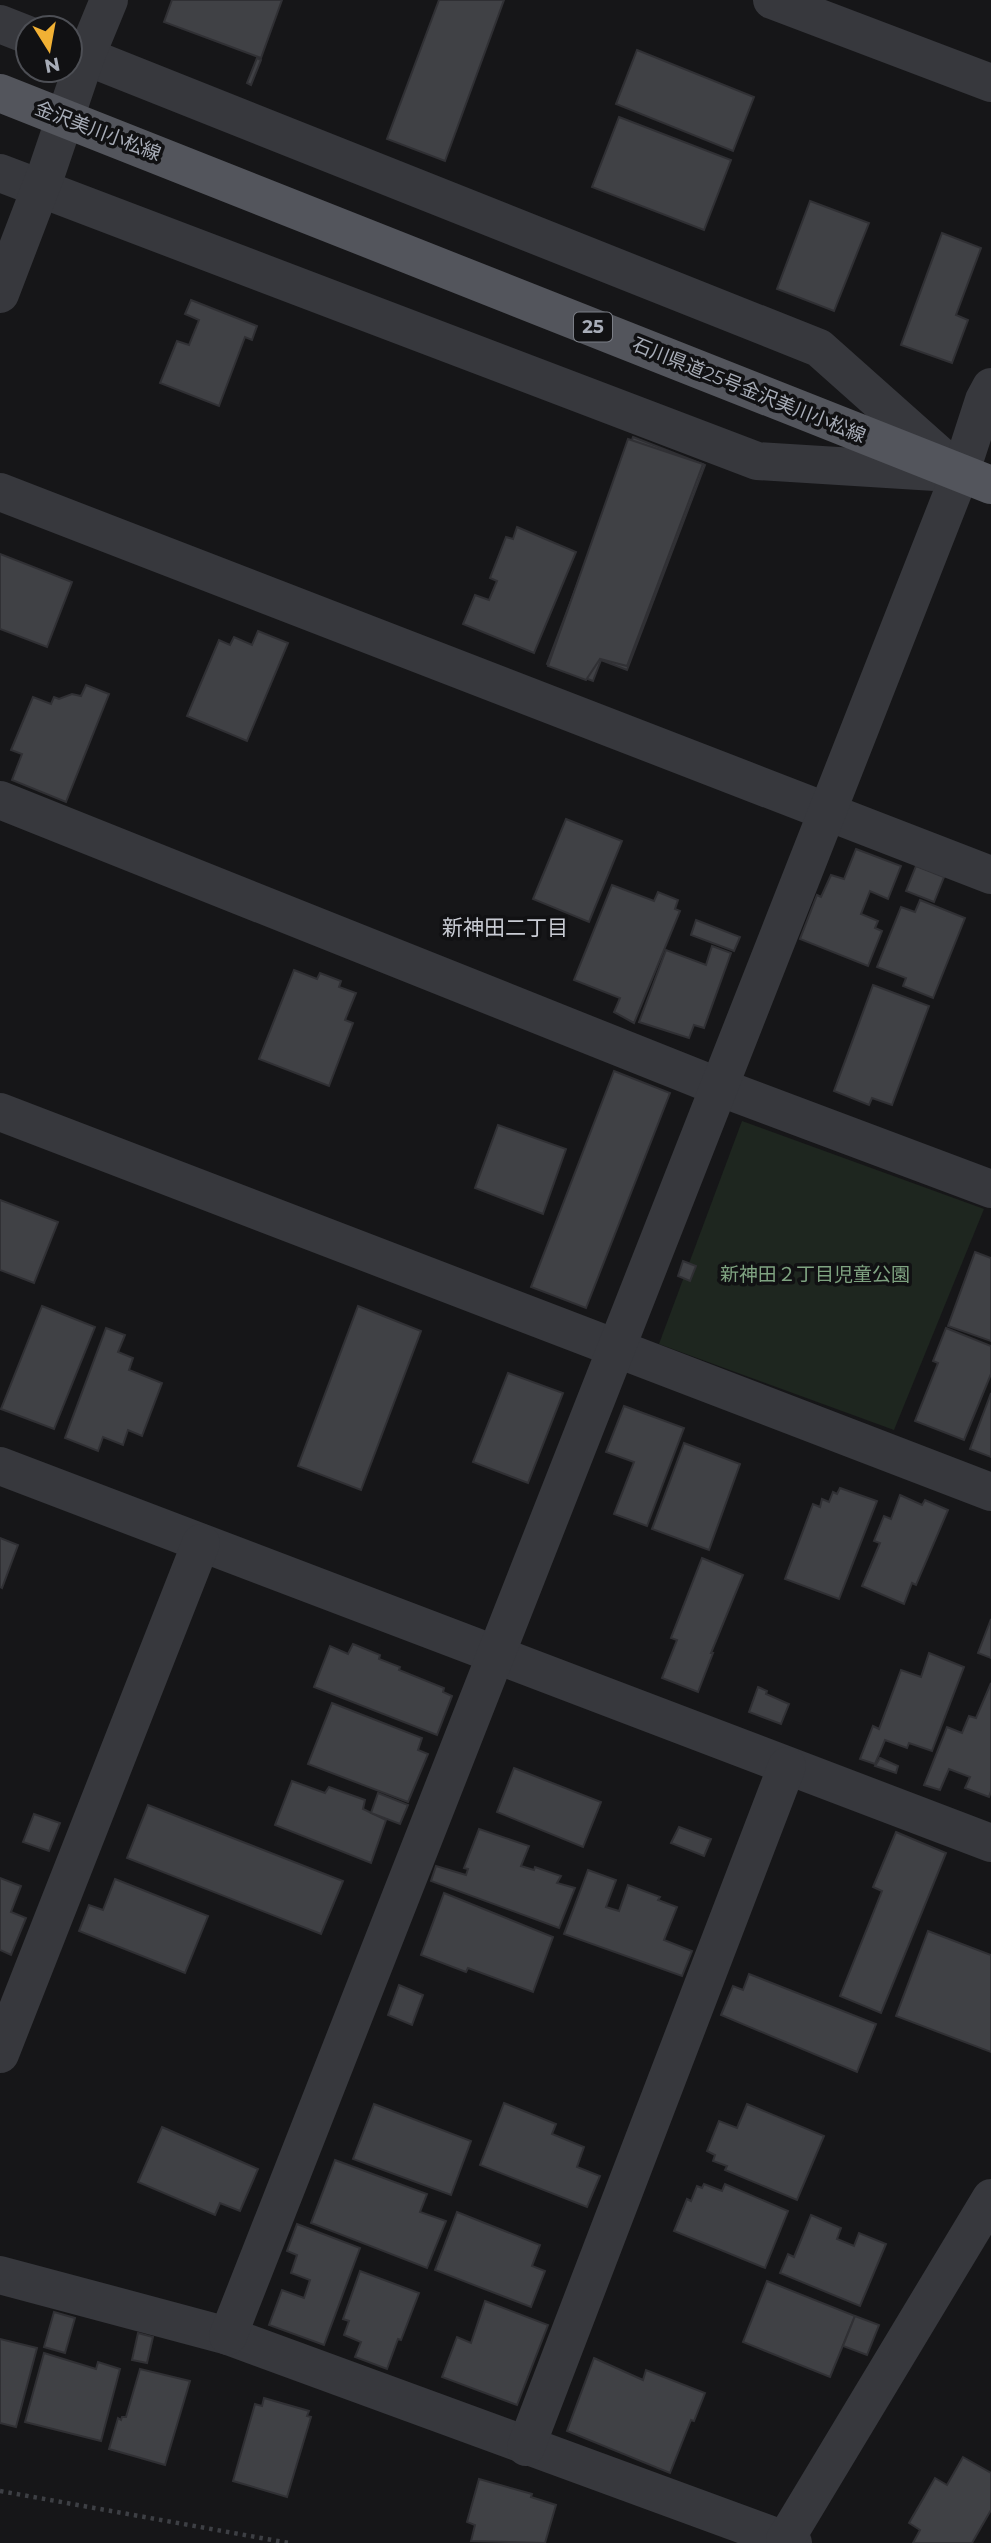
<svg xmlns="http://www.w3.org/2000/svg" width="991" height="2543" viewBox="0 0 991 2543" font-family="Montserrat,'Noto Sans JP',sans-serif">
<style>
.green{fill:#1e261f}
.building{fill:#404145;stroke:#303034;stroke-width:2}
.lines{fill:none;stroke-linecap:round;stroke-linejoin:round}
.path{stroke:#3d3f44;stroke-width:4.5;stroke-dasharray:3.5 5;stroke-linecap:butt}
.minor{stroke:#37383d;stroke-width:38}
.major{stroke:#53555c;stroke-width:38}
.labels{text-anchor:middle;dominant-baseline:central;stroke-width:7;stroke-linejoin:round;paint-order:stroke}
.shield{fill:#111113;stroke:#7b7e86;stroke-width:2}
.shield-label{font-size:18px;font-weight:bold;fill:#a8adb8}
.street-label{font-size:19px;fill:#a8adb8;stroke:#111113}
.park-label{font-size:19px;fill:#7fa381;stroke:#111113}
.neighbourhood-label{font-size:21px;fill:#c9ccd4;stroke:#111113}
</style>
<rect width="100%" height="100%" fill="#161618"/>
<polygon class="green" points="742,1121 984,1209 894,1430 659,1344"/>
<g class="building">
<polygon points="172,0 282,0 261,58 164,22"/>
<polygon points="439,0 504,0 445,161 387,139"/>
<polygon points="637,50 754,97 733,151 616,104"/>
<polygon points="257,58 261,60 251,85 247,83"/>
<polygon points="619,117 731,160 704,230 592,187"/>
<polygon points="810,201 869,223 834,311 777,289"/>
<polygon points="942,233 981,248 956,315 968,320 952,363 901,345"/>
<polygon points="191,300 257,326 252,340 245,337 219,406 160,383 177,341 189,345 199,320 185,314"/>
<polygon points="633,437 705,465 627,670 601,660 593,681 547,664"/>
<polygon points="628,439 703,464 627,666 600,659 586,680 548,666"/>
<polygon points="517,527 576,552 534,653 463,624 475,595 489,600 497,581 490,578 506,537 513,539"/>
<polygon points="0,554 72,582 47,647 0,629"/>
<polygon points="258,631 288,643 247,741 187,716 219,640 230,645 234,637 252,645"/>
<polygon points="86,685 109,694 66,802 12,780 22,754 11,750 33,697 51,704 54,697 59,699 72,694 81,696"/>
<polygon points="566,819 622,841 589,922 533,899"/>
<polygon points="856,849 901,866 888,899 870,891 861,914 878,921 875,928 882,931 868,966 800,939 817,895 821,897 831,875 844,879"/>
<polygon points="916,866 944,877 934,902 906,891"/>
<polygon points="612,885 654,901 658,892 678,900 675,909 680,911 634,1023 614,1012 620,998 574,980"/>
<polygon points="920,900 965,918 933,998 903,986 906,978 877,967 901,907 915,912"/>
<polygon points="696,920 740,937 734,951 691,935"/>
<polygon points="712,946 731,953 704,1028 694,1025 689,1038 639,1022 666,950 706,965"/>
<polygon points="294,970 317,979 320,973 341,981 339,987 356,993 345,1020 353,1023 329,1086 259,1059"/>
<polygon points="873,985 929,1006 892,1105 872,1098 869,1105 834,1091"/>
<polygon points="614,1071 670,1093 586,1308 531,1287"/>
<polygon points="498,1125 566,1149 543,1214 475,1188"/>
<polygon points="0,1200 58,1222 34,1283 0,1270"/>
<polygon points="975,1252 991,1258 991,1341 948,1326"/>
<polygon points="683,1261 696,1266 690,1281 678,1276"/>
<polygon points="42,1306 95,1327 54,1429 1,1409"/>
<polygon points="358,1306 421,1331 361,1490 298,1466"/>
<polygon points="106,1328 125,1335 118,1352 133,1358 129,1370 162,1383 142,1436 128,1430 123,1445 103,1437 98,1451 65,1438"/>
<polygon points="946,1328 991,1346 991,1374 964,1440 915,1421 938,1363 933,1361"/>
<polygon points="508,1373 563,1393 528,1483 473,1462"/>
<polygon points="991,1393 991,1457 970,1449"/>
<polygon points="624,1406 684,1428 647,1526 614,1514 634,1462 606,1452"/>
<polygon points="684,1443 740,1464 709,1550 652,1529"/>
<polygon points="840,1488 877,1501 839,1599 785,1579 813,1504 820,1507 822,1499 829,1502 833,1492 837,1494"/>
<polygon points="900,1495 922,1505 925,1500 948,1510 916,1585 912,1583 904,1604 862,1586 880,1543 874,1541 884,1516 891,1519"/>
<polygon points="0,1538 18,1545 2,1588 0,1587"/>
<polygon points="702,1558 743,1575 711,1653 713,1653 698,1692 662,1678 677,1640 671,1638"/>
<polygon points="991,1619 991,1658 978,1653"/>
<polygon points="353,1644 380,1655 379,1659 400,1667 399,1670 444,1688 443,1692 452,1696 437,1735 314,1687 330,1646 348,1654"/>
<polygon points="929,1653 964,1667 932,1751 909,1743 907,1748 885,1740 875,1764 860,1759 873,1726 879,1729 901,1670 921,1677"/>
<polygon points="991,1683 991,1791 989,1797 965,1788 970,1777 949,1769 940,1790 924,1785 947,1727 962,1733 969,1716 976,1718"/>
<polygon points="758,1687 767,1691 766,1694 789,1704 781,1724 749,1712"/>
<polygon points="332,1703 422,1738 418,1750 428,1754 408,1802 308,1764"/>
<polygon points="880,1758 898,1766 896,1773 875,1766"/>
<polygon points="514,1768 601,1802 583,1847 497,1812"/>
<polygon points="292,1781 325,1793 329,1787 365,1800 363,1809 386,1820 371,1863 275,1825"/>
<polygon points="378,1793 408,1805 400,1824 371,1813"/>
<polygon points="148,1805 343,1881 321,1934 127,1858"/>
<polygon points="34,1814 60,1823 49,1851 23,1842"/>
<polygon points="679,1827 711,1839 704,1856 671,1843"/>
<polygon points="479,1829 529,1846 521,1866 534,1870 535,1867 561,1876 557,1883 575,1888 559,1928 431,1881 436,1866 466,1875 468,1869 464,1868"/>
<polygon points="896,1832 946,1853 881,2013 840,1996 882,1891 873,1887"/>
<polygon points="588,1870 616,1880 606,1907 619,1911 628,1885 660,1897 658,1900 677,1907 664,1940 692,1951 682,1976 564,1934"/>
<polygon points="0,1878 21,1886 11,1912 26,1918 11,1955 0,1950"/>
<polygon points="115,1879 208,1916 185,1973 79,1931 89,1905 103,1910"/>
<polygon points="444,1893 553,1937 533,1992 468,1968 466,1972 421,1955"/>
<polygon points="928,1931 991,1955 991,2052 896,2016"/>
<polygon points="749,1974 876,2024 857,2072 721,2015 733,1986 743,1990"/>
<polygon points="399,1985 423,1995 412,2025 388,2015"/>
<polygon points="504,2103 556,2124 552,2134 584,2147 577,2167 600,2176 587,2207 480,2165"/>
<polygon points="374,2104 471,2141 451,2195 353,2159"/>
<polygon points="747,2104 824,2136 797,2200 725,2170 727,2166 713,2161 715,2155 707,2151 719,2121 737,2128"/>
<polygon points="162,2127 258,2169 240,2211 220,2203 215,2215 138,2182"/>
<polygon points="335,2160 427,2194 420,2212 446,2221 427,2268 311,2223"/>
<polygon points="704,2184 722,2191 725,2184 788,2211 765,2268 674,2231 687,2199 691,2201 697,2186 702,2188"/>
<polygon points="457,2212 540,2245 532,2266 545,2271 531,2307 435,2270"/>
<polygon points="811,2215 841,2228 837,2239 854,2246 859,2233 886,2244 860,2306 780,2273 788,2254 794,2257"/>
<polygon points="297,2224 360,2248 324,2345 269,2325 282,2290 304,2298 310,2280 291,2273 297,2255 287,2251"/>
<polygon points="360,2271 419,2293 401,2340 398,2339 387,2369 355,2357 361,2342 344,2335 349,2321 343,2319"/>
<polygon points="767,2281 855,2316 830,2377 743,2342"/>
<polygon points="485,2301 548,2325 517,2405 442,2377 457,2337 471,2343"/>
<polygon points="54,2312 75,2318 65,2353 44,2347"/>
<polygon points="855,2316 879,2325 867,2355 843,2346"/>
<polygon points="138,2333 153,2337 147,2363 132,2360"/>
<polygon points="0,2339 37,2348 16,2427 0,2423"/>
<polygon points="44,2353 96,2369 98,2362 120,2369 101,2441 25,2422"/>
<polygon points="594,2358 643,2380 646,2370 705,2393 694,2421 691,2420 670,2473 567,2431"/>
<polygon points="140,2369 190,2381 165,2465 109,2449 118,2418 121,2420 122,2417 126,2417"/>
<polygon points="264,2398 309,2411 307,2416 311,2417 287,2497 233,2481 255,2404 262,2406"/>
<polygon points="963,2457 991,2473 991,2510 972,2543 913,2543 920,2530 909,2523 935,2478 947,2485"/>
<polygon points="479,2479 532,2494 531,2497 556,2505 545,2543 471,2541 475,2525 467,2522"/>
</g>
<g class="lines">
<polyline class="path" points="0,2491 289,2543"/>
<g class="minor">
<polyline points="772,0 991,83"/>
<polyline points="0,24 28,35"/>
<polyline points="70,50 819,348 956,470"/>
<polyline points="0,173 757,461 951,473"/>
<polyline points="0,294 47,171 86,56 109,0"/>
<polyline points="0,492 991,875"/>
<polyline points="0,800 719,1087 991,1189"/>
<polyline points="0,1112 991,1492"/>
<polyline points="0,1466 991,1843"/>
<polyline points="0,2054 201,1543"/>
<polyline points="0,2275 228,2336 793,2543"/>
<polyline points="228,2336 960,474 984,400 991,387"/>
<polyline points="526,2447 787,1766"/>
<polyline points="785,2540 991,2198"/>
</g>
<polyline class="major" points="0,93 991,485"/>
</g>
<g class="labels">
<rect class="shield" x="574" y="312.5" width="38" height="29" rx="5"/>
<g class="shield-label">
<text x="593" y="327">25</text>
</g>
<g class="street-label">
<text transform="translate(98 131) rotate(21)">金沢美川小松線</text>
<text transform="translate(749 390) rotate(22)">石川県道25号金沢美川小松線</text>
</g>
<g class="park-label">
<text x="815" y="1274">新神田２丁目児童公園</text>
</g>
<g class="neighbourhood-label">
<text x="505" y="927">新神田二丁目</text>
</g>
</g>
<g transform="translate(49 49) rotate(169)"><circle r="33" fill="#111113" stroke="#4d4f55" stroke-width="2"/>
<path d="M0-5L12 26L0 18L-12 26Z" fill="#f2b134"/>
<text y="-10" font-size="19" font-weight="bold" text-anchor="middle" fill="#a8adb8">N</text>
</g>
</svg>
